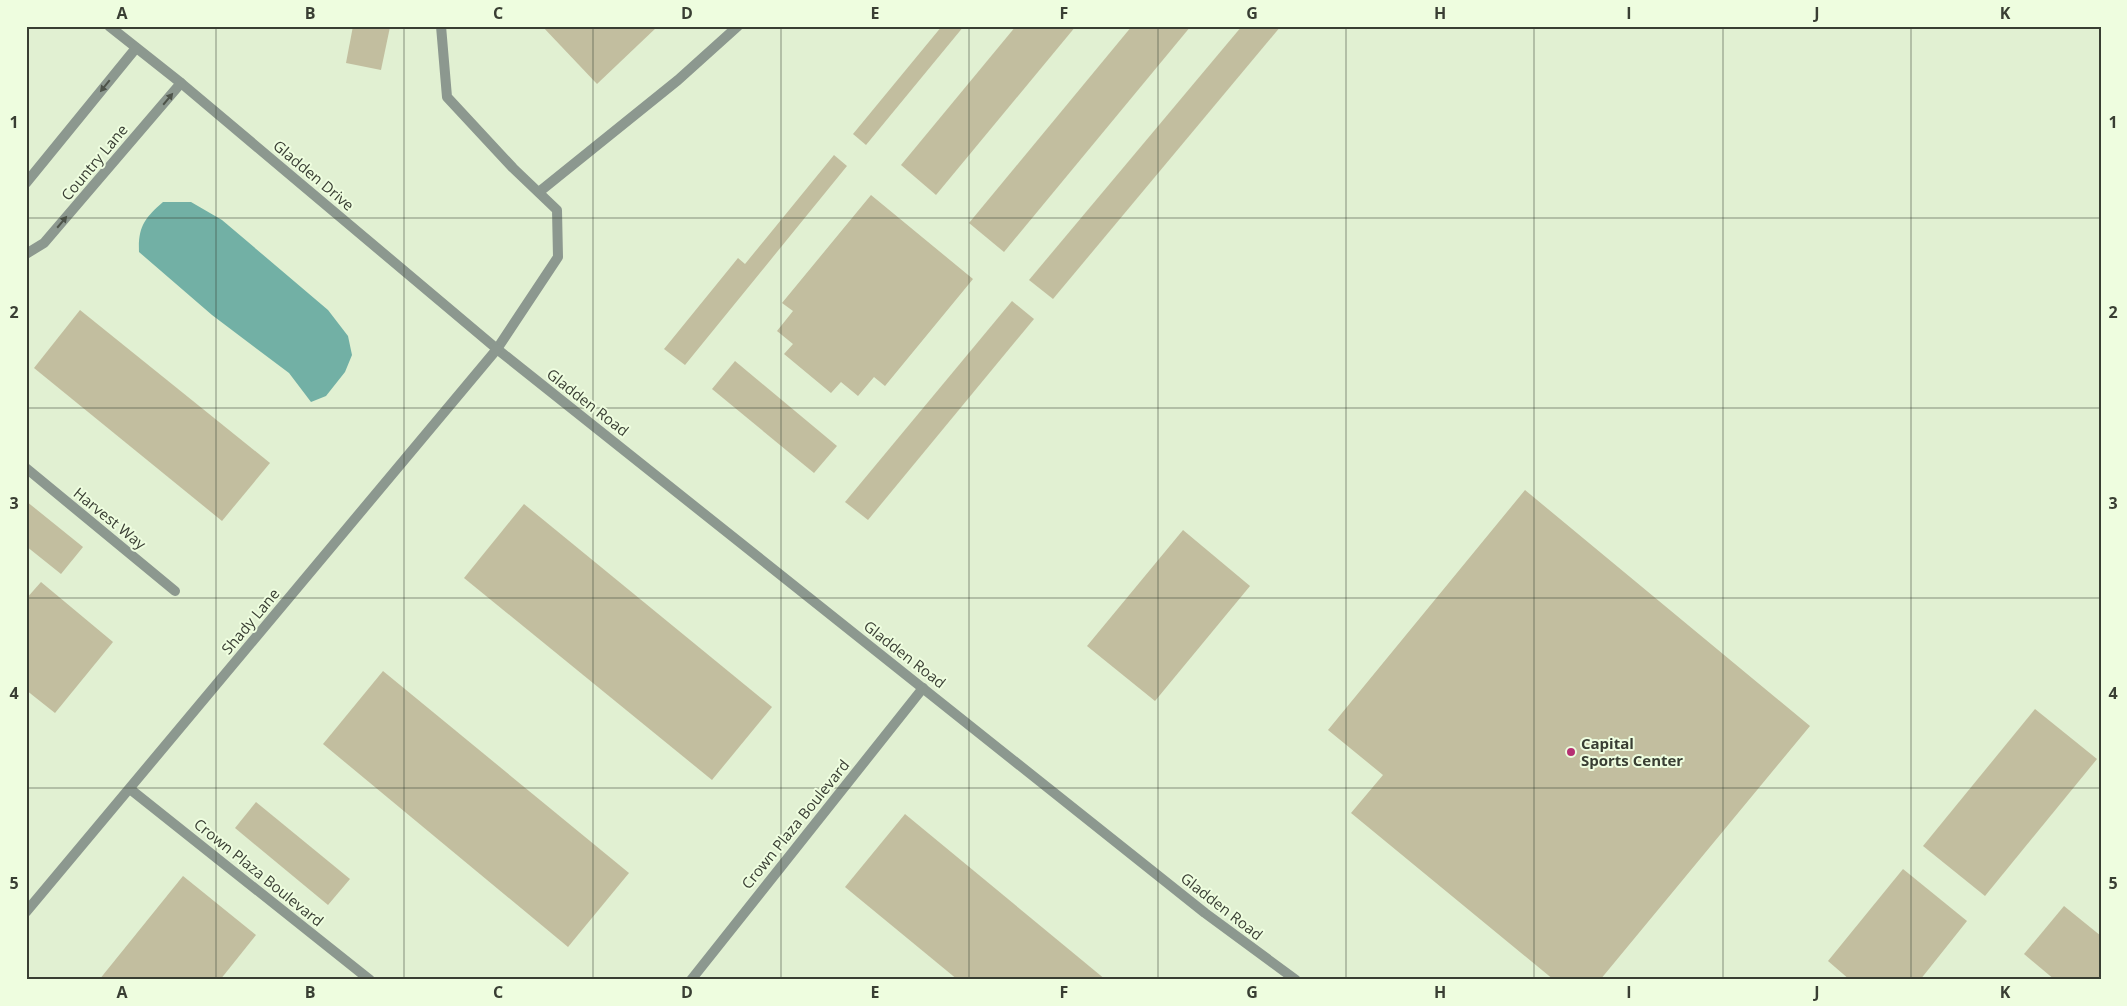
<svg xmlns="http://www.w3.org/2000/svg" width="2127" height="1006" viewBox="0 0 2127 1006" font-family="'Open Sans',sans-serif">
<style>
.water{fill:#72b0a5}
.building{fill:#c2be9f}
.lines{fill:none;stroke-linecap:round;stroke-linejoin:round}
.service{stroke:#8c988f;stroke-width:10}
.minor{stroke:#8c988f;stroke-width:10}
.oneway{fill:#4e544a}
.grid{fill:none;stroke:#393e33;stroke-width:1;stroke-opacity:0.55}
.poi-dot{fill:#b63073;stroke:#eefddf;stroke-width:2}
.labels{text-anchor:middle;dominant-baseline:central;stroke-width:4;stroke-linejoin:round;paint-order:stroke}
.street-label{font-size:15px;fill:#393e33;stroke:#eefddf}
.poi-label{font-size:15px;font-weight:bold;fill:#393e33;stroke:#eefddf;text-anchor:start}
.neatline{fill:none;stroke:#393e33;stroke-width:2}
.grid-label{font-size:16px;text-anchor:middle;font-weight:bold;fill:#393e33}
</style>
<rect width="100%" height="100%" fill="#e1f0d2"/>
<path class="water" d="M 163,202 L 191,202 L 222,220 L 328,310 L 348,336 L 352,355 L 345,372 L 326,396 L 311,402 L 289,373 L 212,315 L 139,252 C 138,226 145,218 163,202 Z"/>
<g class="building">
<polygon points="353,26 390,27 381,70 346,63"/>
<polygon points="542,26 658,26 597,84"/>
<polygon points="942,26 964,26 866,145 853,134"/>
<polygon points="1016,26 1076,26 936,195 901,165"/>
<polygon points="1132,26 1191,26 1004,252 969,223"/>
<polygon points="1242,26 1281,26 1053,299 1029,280"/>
<polygon points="834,155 847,166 685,365 664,349 738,258 745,264"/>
<polygon points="871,195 973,279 885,386 874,377 858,396 841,382 831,393 784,354 793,344 777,331 793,311 782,303"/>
<polygon points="1012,301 1034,319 868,520 845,502"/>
<polygon points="80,310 270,463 222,521 34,368"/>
<polygon points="735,361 837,446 814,473 712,389"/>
<polygon points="1525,490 1810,726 1600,980 1554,980 1351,813 1383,775 1328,730"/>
<polygon points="26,501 83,547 61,574 26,546"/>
<polygon points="524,504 772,707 712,780 464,578"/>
<polygon points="1183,530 1250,586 1155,701 1087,646"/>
<polygon points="41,582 113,642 55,713 26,690 26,599"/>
<polygon points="383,671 629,873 568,947 323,744"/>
<polygon points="2035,709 2097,759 1985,896 1923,846"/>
<polygon points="256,802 350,879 328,905 235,828"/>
<polygon points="905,814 1106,980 958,980 845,887"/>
<polygon points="1903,869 1967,921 1920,980 1850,980 1828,961"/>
<polygon points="183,876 256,935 220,980 99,980"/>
<polygon points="2064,906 2101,936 2101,980 2055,980 2024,954"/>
</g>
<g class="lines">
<g class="service">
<polyline points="441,26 447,97 513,168 557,210 558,257 497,349"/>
<polyline points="539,192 678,80 738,26"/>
</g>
<g class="minor">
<polyline points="109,26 181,83 497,349 1205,913 1296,980"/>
<polyline points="26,183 136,48"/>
<polyline points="26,254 44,243 181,83"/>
<polyline points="26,468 175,591"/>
<polyline points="130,789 370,980"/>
<polyline points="26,912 497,349"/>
<polyline points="691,980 923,688"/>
</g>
</g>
<defs><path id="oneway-solid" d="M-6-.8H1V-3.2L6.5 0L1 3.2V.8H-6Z" transform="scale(1.25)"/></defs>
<g class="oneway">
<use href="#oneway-solid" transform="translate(105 86) rotate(129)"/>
<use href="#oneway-solid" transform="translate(168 99) rotate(-50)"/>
<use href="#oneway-solid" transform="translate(62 222) rotate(-50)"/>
</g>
<path class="grid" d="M 216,26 L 216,980M 404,26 L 404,980M 593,26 L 593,980M 781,26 L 781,980M 969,26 L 969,980M 1158,26 L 1158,980M 1346,26 L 1346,980M 1534,26 L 1534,980M 1723,26 L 1723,980M 1911,26 L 1911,980M 26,218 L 2101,218M 26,408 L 2101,408M 26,598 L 2101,598M 26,788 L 2101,788"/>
<circle class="poi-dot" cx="1571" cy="752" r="5"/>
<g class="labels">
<g class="street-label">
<text transform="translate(94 162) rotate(-50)">Country Lane</text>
<text transform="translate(314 175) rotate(40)">Gladden Drive</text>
<text transform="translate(588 402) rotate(38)">Gladden Road</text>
<text transform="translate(110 518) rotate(39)">Harvest Way</text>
<text transform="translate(250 621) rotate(-50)">Shady Lane</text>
<text transform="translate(905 654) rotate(38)">Gladden Road</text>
<text transform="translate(795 824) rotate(-51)">Crown Plaza Boulevard</text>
<text transform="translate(259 872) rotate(39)">Crown Plaza Boulevard</text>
<text transform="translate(1222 906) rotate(38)">Gladden Road</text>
</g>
<g class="poi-label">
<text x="1581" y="743">Capital<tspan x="1581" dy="17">Sports Center</tspan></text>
</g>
</g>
<rect width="2127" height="1006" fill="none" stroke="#eefddf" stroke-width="55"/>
<rect x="28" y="28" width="2072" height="950" class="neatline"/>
<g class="grid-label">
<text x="122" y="19">A</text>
<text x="310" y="19">B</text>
<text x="498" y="19">C</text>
<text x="687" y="19">D</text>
<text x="875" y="19">E</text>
<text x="1064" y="19">F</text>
<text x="1252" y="19">G</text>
<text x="1440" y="19">H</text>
<text x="1629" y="19">I</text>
<text x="1817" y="19">J</text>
<text x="2005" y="19">K</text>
<text x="14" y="128">1</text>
<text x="2113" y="128">1</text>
<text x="14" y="318">2</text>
<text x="2113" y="318">2</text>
<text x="14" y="509">3</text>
<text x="2113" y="509">3</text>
<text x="14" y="699">4</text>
<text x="2113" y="699">4</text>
<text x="14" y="889">5</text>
<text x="2113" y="889">5</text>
<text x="122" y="998">A</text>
<text x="310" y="998">B</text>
<text x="498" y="998">C</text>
<text x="687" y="998">D</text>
<text x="875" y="998">E</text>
<text x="1064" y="998">F</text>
<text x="1252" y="998">G</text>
<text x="1440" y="998">H</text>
<text x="1629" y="998">I</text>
<text x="1817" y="998">J</text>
<text x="2005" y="998">K</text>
</g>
</svg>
